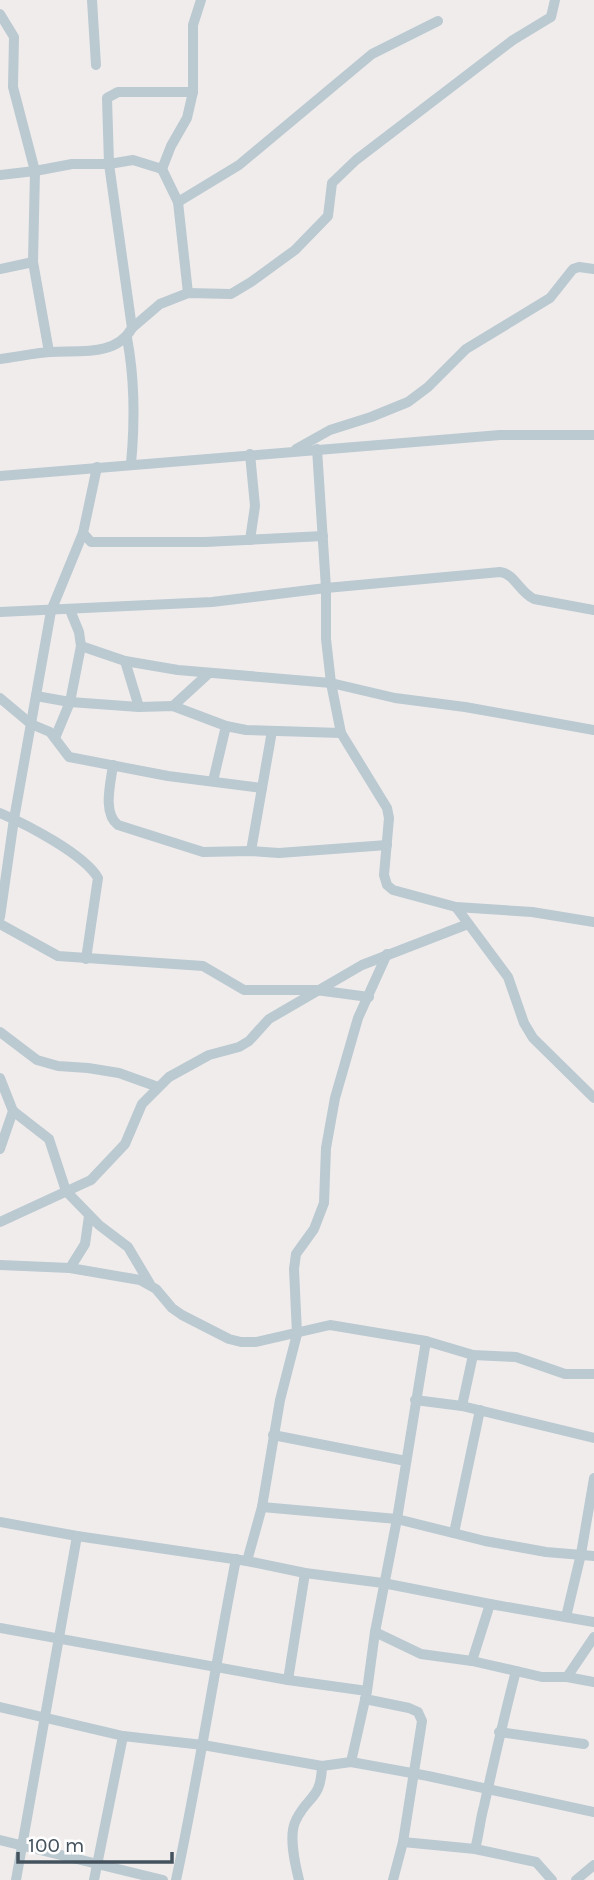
<svg xmlns="http://www.w3.org/2000/svg" width="594" height="1880" viewBox="0 0 594 1880" font-family="Karla,sans-serif">
<style>
.lines{fill:none;stroke-linecap:round;stroke-linejoin:round}
.minor{stroke:#bbc9d1;stroke-width:10}
</style>
<rect width="100%" height="100%" fill="#f0ecec"/>
<g class="lines">
<g class="minor">
<polyline points="92,0 96,65"/>
<polyline points="0,14 14,37 13,87 35,171 0,175"/>
<polyline points="162,169 178,202 188,293"/>
<polyline points="178,202 239,165 372,54 438,21"/>
<polyline points="0,269 33,262"/>
<polyline points="132,328 160,304 188,293 231,294 251,282 295,250 328,216 332,183 356,160 513,40 551,17 555,0"/>
<path d="M 127,338 C 135,380 135,421 131,464"/>
<polyline points="49,352 33,262 35,171 72,164 109,164 133,160 162,169 171,146 187,118 193,92 193,25 201,0"/>
<path d="M 0,359 C 17,357 34,353 50,352 C 78,350 116,357 132,328 L 109,164 L 107,98 L 118,92 L 193,92"/>
<polyline points="296,449 330,430 371,417 408,402 428,387 466,349 550,298 573,269 579,267 594,269"/>
<polyline points="317,449 326,588 326,639 331,683 341,733 387,808 389,818 384,875 387,885 393,890 456,907 532,912 594,922"/>
<polyline points="97,467 83,533 91,542 205,542 323,536"/>
<polyline points="0,476 500,435 594,435"/>
<polyline points="250,540 255,506 250,454"/>
<polyline points="70,610 79,632 81,646 125,661 178,670 331,683 395,698 465,707 594,730"/>
<path d="M 0,612 L 212,602 L 326,588 L 500,572 C 514,573 520,593 534,599 L 594,610"/>
<polyline points="125,661 139,707 173,706 226,726 246,730 341,733"/>
<polyline points="36,696 70,702 139,707"/>
<polyline points="0,698 31,724 50,732 69,757 168,776 262,788"/>
<polyline points="173,706 208,674"/>
<polyline points="55,738 70,702 81,646"/>
<path d="M 113,765 C 111,782 102,813 118,825 L 203,852 L 251,851 L 279,853 L 387,845"/>
<polyline points="213,781 226,726"/>
<path d="M 0,813 C 26,824 84,854 98,878 L 86,959"/>
<polyline points="251,851 272,731"/>
<polyline points="456,907 508,977 524,1023 533,1038 594,1098"/>
<polyline points="0,917 14,819 51,611 83,533"/>
<polyline points="0,924 58,956 203,966 244,990 316,990 369,997"/>
<polyline points="0,1032 37,1060 58,1066 88,1068 119,1073 158,1087"/>
<polyline points="0,1078 13,1111 0,1149"/>
<polyline points="13,1111 49,1139 66,1191 99,1225 128,1247 150,1284"/>
<polyline points="0,1222 91,1180 125,1144 142,1104 169,1077 209,1055 239,1047 249,1041 269,1019 362,965 468,924"/>
<polyline points="0,1265 70,1268 140,1280 156,1289 172,1308 182,1315 229,1339 241,1342 256,1342 330,1325 426,1341 473,1355 516,1357 565,1374 594,1374"/>
<polyline points="70,1268 85,1244 89,1216"/>
<polyline points="415,1400 462,1406 594,1438"/>
<polyline points="462,1406 473,1355"/>
<polyline points="273,1435 406,1461"/>
<polyline points="262,1507 397,1519 485,1541 546,1552 594,1556"/>
<polyline points="0,1522 77,1536 247,1561 305,1573 383,1583 490,1604 472,1661"/>
<polyline points="454,1533 480,1410"/>
<polyline points="247,1561 262,1507 280,1400 297,1334 294,1269 296,1254 314,1229 324,1203 326,1148 335,1098 358,1018 387,954"/>
<polyline points="490,1604 594,1622"/>
<polyline points="566,1617 581,1554 594,1478"/>
<polyline points="0,1628 288,1680 367,1691 351,1762"/>
<polyline points="375,1632 421,1654 472,1661 542,1677 567,1677 594,1637"/>
<path d="M 516,1671 C 504,1716 494,1761 484,1806 C 480,1820 479,1835 475,1849 L 536,1862 L 552,1880"/>
<polyline points="567,1677 594,1682"/>
<polyline points="288,1680 305,1573"/>
<polyline points="367,1691 375,1632 397,1519 426,1341"/>
<polyline points="365,1699 409,1708 418,1712 422,1721 403,1842 393,1880"/>
<polyline points="0,1707 123,1736 203,1745 322,1766 351,1762 428,1776 594,1812"/>
<polyline points="499,1732 584,1744"/>
<polyline points="0,1840 163,1880"/>
<polyline points="403,1842 475,1849"/>
<polyline points="16,1880 77,1536"/>
<polyline points="94,1880 123,1736"/>
<path d="M 176,1880 C 199,1774 215,1666 236,1559"/>
<path d="M 299,1880 C 295,1864 288,1835 296,1820 C 308,1795 321,1800 322,1766"/>
<polyline points="576,1880 594,1865"/>
</g>
</g>
<path d="M18 1852v10h154v-10" fill="none" stroke="#43525c" stroke-width="3.5"/>
<text x="28" y="1852" font-size="21" fill="#43525c" stroke="#ffffff" stroke-width="5" paint-order="stroke">100 m</text>
</svg>
